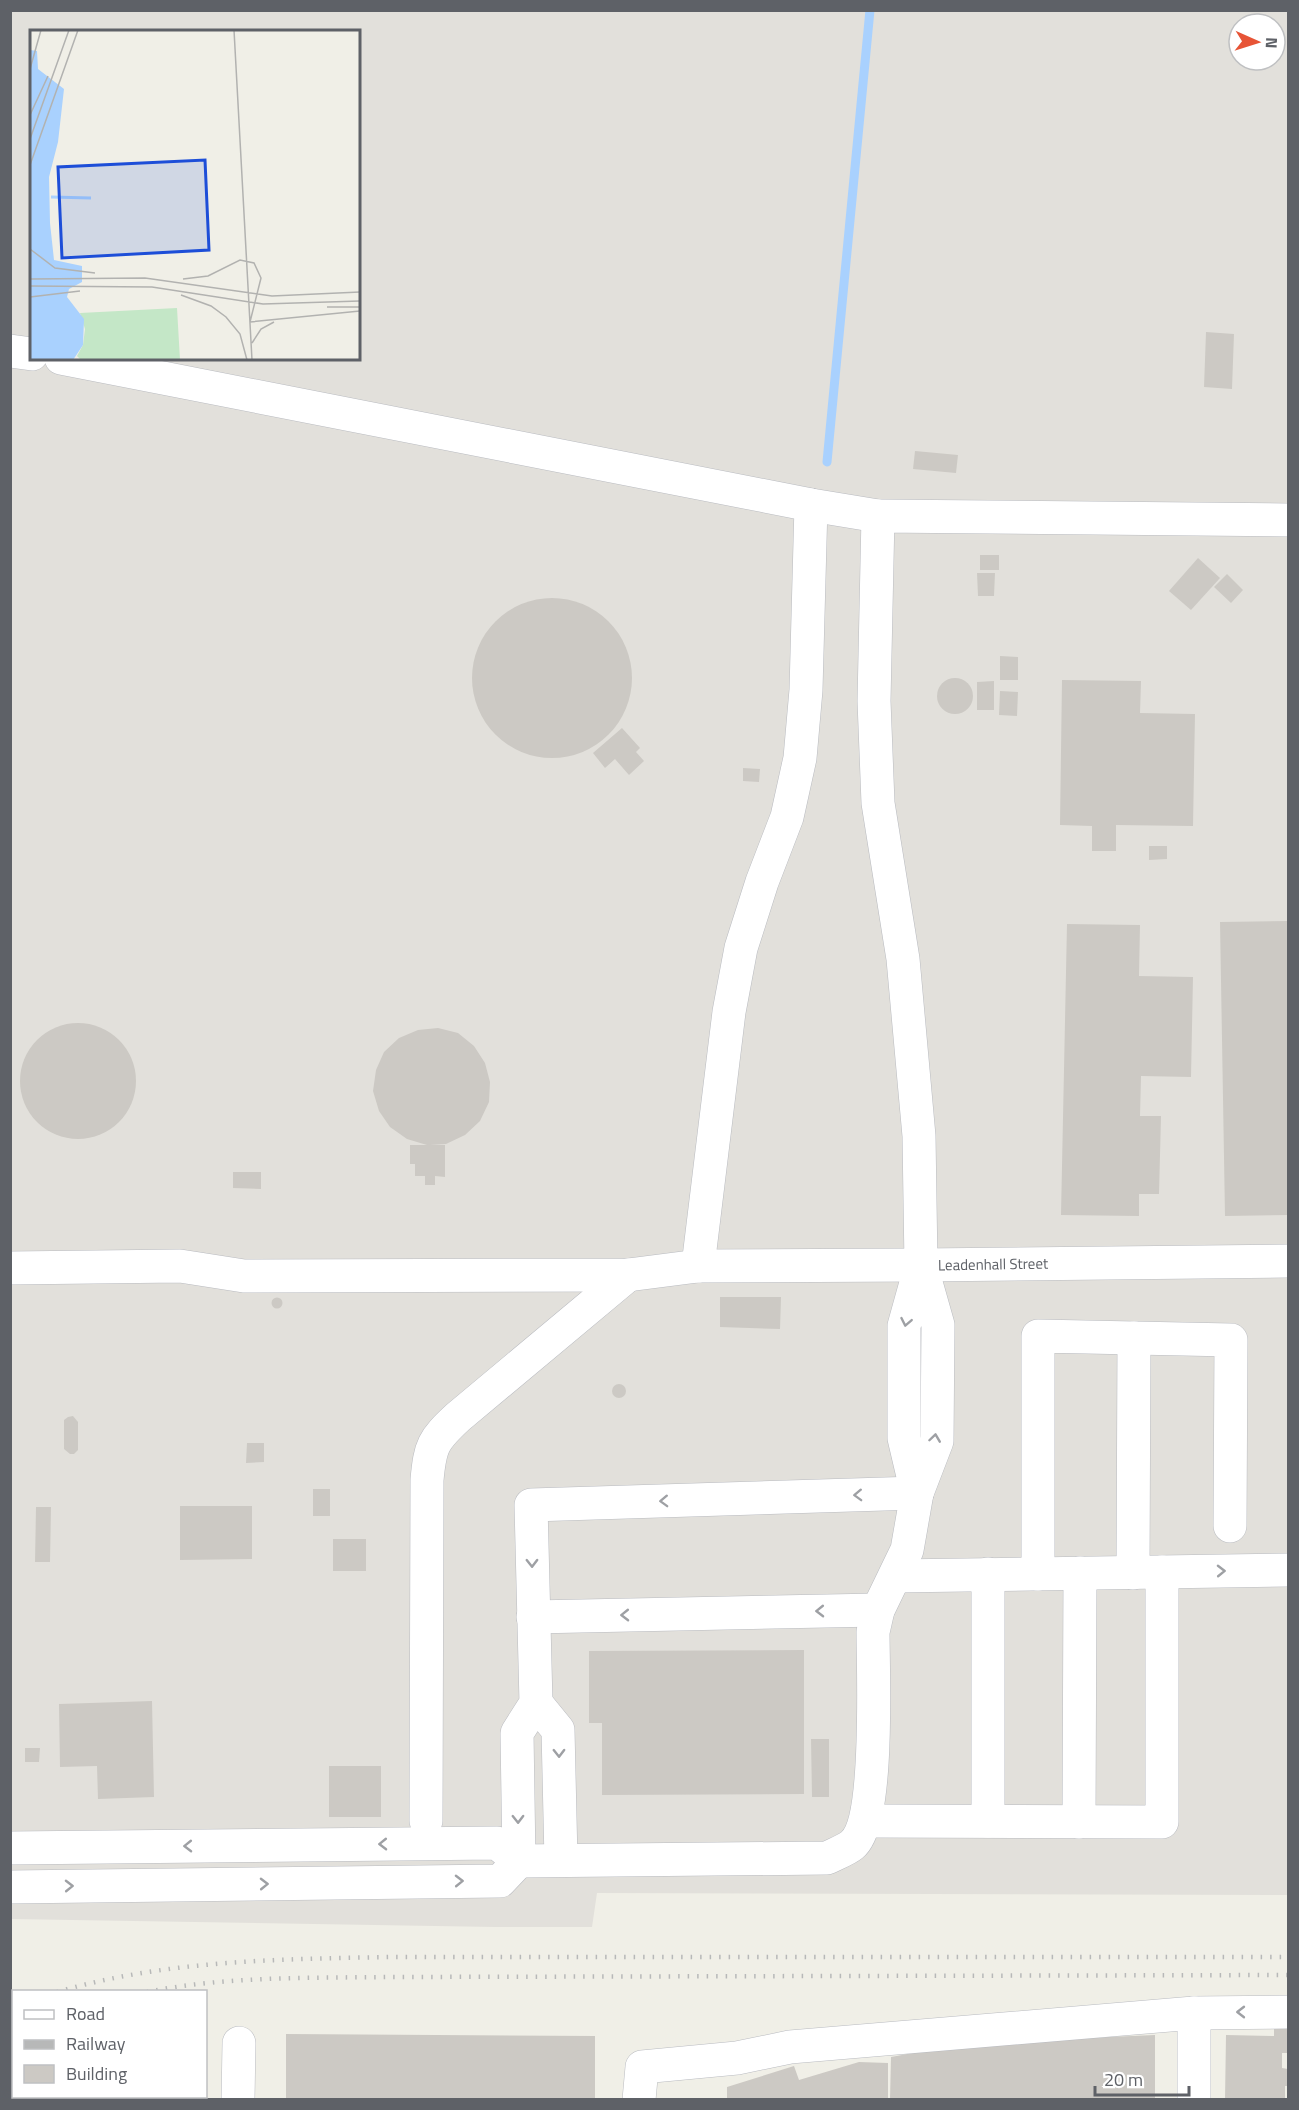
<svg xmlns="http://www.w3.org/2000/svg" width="1299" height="2110" viewBox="0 0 1299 2110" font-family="'Titillium Web',sans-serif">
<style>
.industrial{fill:#e2e0db;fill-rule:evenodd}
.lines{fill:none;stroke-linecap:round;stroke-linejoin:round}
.stream{stroke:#a9d1fe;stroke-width:9}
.building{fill:#ccc9c4}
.minor-casing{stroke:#b9bbc0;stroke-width:34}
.minor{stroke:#fff;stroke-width:33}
.rail{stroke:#b7b8b8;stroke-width:4.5;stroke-dasharray:1.5 8;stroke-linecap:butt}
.oneway{stroke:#9ea0a4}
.labels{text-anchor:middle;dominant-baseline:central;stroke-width:4.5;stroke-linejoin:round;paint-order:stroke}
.street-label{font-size:15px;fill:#5e6167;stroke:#fff}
.inset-river{fill:none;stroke:#a9d1fe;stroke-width:3}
.inset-road{fill:none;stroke:#b2b2b0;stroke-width:1.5}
.view{fill:#1d4ed8;fill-opacity:0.15;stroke:#1d4ed8;stroke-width:3}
.inset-edge{fill:none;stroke:#5e6167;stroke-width:3}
</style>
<rect width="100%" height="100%" fill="#f0efe7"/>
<path class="industrial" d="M 11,11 L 1288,11 L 1288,1895 L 597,1893 L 592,1927 L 495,1927 L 11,1919 ZM 1239,24 L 1275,24 L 1275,60 L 1239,60 ZM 32,32 L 358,32 L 358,358 L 32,358 Z"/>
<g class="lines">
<polyline class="stream" points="827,462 870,10"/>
</g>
<g class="building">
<polygon points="1206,332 1234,334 1232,389 1204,387"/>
<polygon points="915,451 958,455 956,473 913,469"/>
<rect x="980" y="555" width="19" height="15"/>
<polygon points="1198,558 1220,578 1191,610 1169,591"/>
<polygon points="977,573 995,573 994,596 978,596"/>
<polygon points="1227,574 1243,590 1231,603 1214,587"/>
<circle cx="552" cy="678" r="80"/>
<polygon points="1000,656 1018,657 1018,680 1000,680"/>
<circle cx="955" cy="696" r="18"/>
<polygon points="1062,680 1141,681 1140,713 1195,714 1193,826 1116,825 1116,851 1092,851 1092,826 1060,825"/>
<polygon points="994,681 994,710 977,710 977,682"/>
<polygon points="1000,691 1018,692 1017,716 999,715"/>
<polygon points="622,728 640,748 636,752 644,761 629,775 615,759 605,768 593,753"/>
<polygon points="743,768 760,769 759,782 743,781"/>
<polygon points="1149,846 1167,846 1167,859 1149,860"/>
<polygon points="1288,921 1288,1215 1225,1216 1220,922"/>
<polygon points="1067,924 1140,925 1139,976 1193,977 1191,1077 1141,1076 1140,1116 1161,1116 1159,1194 1139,1194 1139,1216 1061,1215"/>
<circle cx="78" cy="1081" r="58"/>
<polygon points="438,1028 458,1033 474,1046 485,1063 490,1082 489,1102 480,1121 465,1135 446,1144 430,1145 445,1145 445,1177 435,1176 435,1185 425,1185 425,1176 415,1176 415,1164 410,1164 410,1145 427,1145 407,1139 390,1127 379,1111 373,1091 376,1070 384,1052 399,1038 418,1030"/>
<polygon points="233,1172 261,1172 261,1189 233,1188"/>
<polygon points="720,1297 781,1297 780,1329 720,1327"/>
<circle cx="277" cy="1303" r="5.5"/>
<circle cx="619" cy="1391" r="7"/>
<polygon points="73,1416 78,1422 78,1450 74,1454 70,1454 64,1449 64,1420 68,1417"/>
<polygon points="247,1443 264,1443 264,1462 246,1463"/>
<rect x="313" y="1489" width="17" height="27"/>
<polygon points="180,1506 252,1506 252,1559 180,1560"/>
<polygon points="36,1507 51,1507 50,1562 35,1562"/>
<rect x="333" y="1539" width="33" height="32"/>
<polygon points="804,1650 804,1794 602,1795 602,1723 589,1723 589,1651"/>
<polygon points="152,1701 154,1797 98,1799 97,1766 60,1767 59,1704"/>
<polygon points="811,1739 829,1739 829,1797 812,1797"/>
<polygon points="25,1748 40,1748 39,1762 25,1762"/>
<rect x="329" y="1766" width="52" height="51"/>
<polygon points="1274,2022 1288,2022 1288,2053 1282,2053 1282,2068 1288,2069 1288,2086 1285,2086 1285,2100 1225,2100 1226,2035 1274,2036"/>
<polygon points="286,2034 595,2036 595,2100 286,2100"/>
<polygon points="1155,2035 1155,2100 890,2100 891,2057 967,2043"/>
<polygon points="14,2061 14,2096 187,2096 187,2100 10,2100 10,2062"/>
<polygon points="859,2062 888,2063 888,2100 727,2100 727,2087 794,2066 799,2080"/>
</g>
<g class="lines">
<g class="minor-casing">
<g id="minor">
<polyline points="10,351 32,354"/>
<polyline points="61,358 811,505 878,516"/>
<polyline points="698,1266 729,1012 741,948 762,882 787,817 800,758 806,690 811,505"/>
<polyline points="10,1268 180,1266 244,1276 628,1275 698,1266 921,1265 1288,1261"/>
<polyline points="917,1493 904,1438 904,1326 921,1265"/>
<polyline points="1133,1573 1134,1338"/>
<polyline points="1038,1574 1038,1336 1231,1340 1230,1526"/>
<polyline points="896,1576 1288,1570"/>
<polyline points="533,1617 878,1610"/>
<polyline points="536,1703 558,1730 561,1860"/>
<path d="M 426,1821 L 427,1480 C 430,1446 433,1440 458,1417 L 628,1275"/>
<polyline points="866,1821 1162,1822 1162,1572"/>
<polyline points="988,1821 988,1574"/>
<polyline points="1079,1822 1080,1573"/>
<path d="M 10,1848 L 497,1843 L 519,1861 L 827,1858 C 835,1854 846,1850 852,1845 C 880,1822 873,1671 873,1632 L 878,1610 L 907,1550 L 917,1493 L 937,1441 L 938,1325 L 921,1265 L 919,1136 L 903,959 L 878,803 L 874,701 L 878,516 L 1288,520"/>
<polyline points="10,1887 500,1881 519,1861 517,1733 536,1703 531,1505 917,1493"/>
<polyline points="238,2100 239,2043"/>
<polyline points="639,2100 642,2067 737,2058 790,2047 1194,2013 1288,2012"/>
<polyline points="1194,2100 1194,2013"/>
</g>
</g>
<use href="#minor" class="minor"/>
<g class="rail">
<path d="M 57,1992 C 167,1960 280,1959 393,1957 L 1288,1957"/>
<path d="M 147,1992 C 227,1976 310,1978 392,1977 L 1288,1975"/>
<polyline points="10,2005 14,2004"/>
<polyline points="10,2025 14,2024"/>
</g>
</g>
<defs><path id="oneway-chevron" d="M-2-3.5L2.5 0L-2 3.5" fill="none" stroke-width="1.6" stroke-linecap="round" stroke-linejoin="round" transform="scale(1.5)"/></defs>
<g class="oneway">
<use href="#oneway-chevron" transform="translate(906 1322) rotate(101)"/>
<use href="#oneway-chevron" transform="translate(935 1438) rotate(-82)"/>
<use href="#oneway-chevron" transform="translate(858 1495) rotate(178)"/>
<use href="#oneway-chevron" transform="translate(664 1501) rotate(178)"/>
<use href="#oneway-chevron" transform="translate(532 1563) rotate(89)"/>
<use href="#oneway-chevron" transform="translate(1221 1571) rotate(-1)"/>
<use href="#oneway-chevron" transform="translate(820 1611) rotate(179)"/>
<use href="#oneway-chevron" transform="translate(625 1615) rotate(179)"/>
<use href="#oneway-chevron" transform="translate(559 1753) rotate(89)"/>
<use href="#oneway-chevron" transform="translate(518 1819) rotate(89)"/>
<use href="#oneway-chevron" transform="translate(383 1844) rotate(179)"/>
<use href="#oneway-chevron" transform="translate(188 1846) rotate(179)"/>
<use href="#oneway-chevron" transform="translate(459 1881) rotate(-1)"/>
<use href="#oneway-chevron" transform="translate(264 1884) rotate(-1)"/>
<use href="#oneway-chevron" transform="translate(69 1886) rotate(-1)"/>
<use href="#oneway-chevron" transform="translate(1241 2012) rotate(180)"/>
</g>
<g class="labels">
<g class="street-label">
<text transform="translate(993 1264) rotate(-1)">Leadenhall Street</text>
</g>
</g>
<g transform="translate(30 30)">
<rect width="330" height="330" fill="#f0efe7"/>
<path d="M 147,278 L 150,330 L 51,330 L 47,326 L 53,315 L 55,299 L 50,283 Z" fill="#c4e7c7"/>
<path d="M 0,20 L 7,21 L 8,39 L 34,59 L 28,112 L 19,147 L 20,193 L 24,230 L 52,236 L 52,252 L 39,259 L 37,267 L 54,289 L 53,315 L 43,330 L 0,330 Z" fill="#a9d1fe"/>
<path class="inset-river" d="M 21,167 L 61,168"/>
<path class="inset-road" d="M 204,0 L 222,330M 0,39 L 11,0M 0,85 L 18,46M 0,109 L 39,0M 0,135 L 48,0M 0,219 L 25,238 L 65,243M 0,249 L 115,248 L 242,266 L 330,262M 153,249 L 178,246 L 210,230 L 224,233 L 231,248 L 220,292M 0,256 L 122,257 L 233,274 L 330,271M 151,265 L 181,276 L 196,287 L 210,304 L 217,330M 0,267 L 50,261M 297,277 L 330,277M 220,292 L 330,281M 222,313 L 231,299 L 244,292"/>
<path class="view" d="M 175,130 L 179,220 L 32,228 L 28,137 Z"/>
<rect width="330" height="330" class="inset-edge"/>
</g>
<rect width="1299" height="2110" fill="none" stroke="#5e6167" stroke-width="24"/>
<rect x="12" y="1990" width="195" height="108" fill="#ffffff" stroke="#bfc0c2" stroke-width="1.5"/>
<rect x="24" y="2010" width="30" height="9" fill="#ffffff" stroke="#bfc0c2" stroke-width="1.5"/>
<text x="66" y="2020" font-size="18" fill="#5e6167">Road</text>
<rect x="24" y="2040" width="30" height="9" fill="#b7b8b8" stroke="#bfc0c2" stroke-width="1.5"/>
<text x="66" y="2050" font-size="18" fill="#5e6167">Railway</text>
<rect x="24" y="2065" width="30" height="18" fill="#ccc9c4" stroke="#bfc0c2" stroke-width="1.5"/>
<text x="66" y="2080" font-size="18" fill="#5e6167">Building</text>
<g transform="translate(1257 42) rotate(93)"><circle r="28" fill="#ffffff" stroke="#bfc0c2" stroke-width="1.5"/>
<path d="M0-4.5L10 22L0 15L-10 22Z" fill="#e75436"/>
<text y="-9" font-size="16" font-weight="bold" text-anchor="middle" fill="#5e6167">N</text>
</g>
<path d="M1095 2086v9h94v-9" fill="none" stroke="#5e6167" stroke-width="3"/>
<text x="1104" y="2086" font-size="18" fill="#5e6167" stroke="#ffffff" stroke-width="4.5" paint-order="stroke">20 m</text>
</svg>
